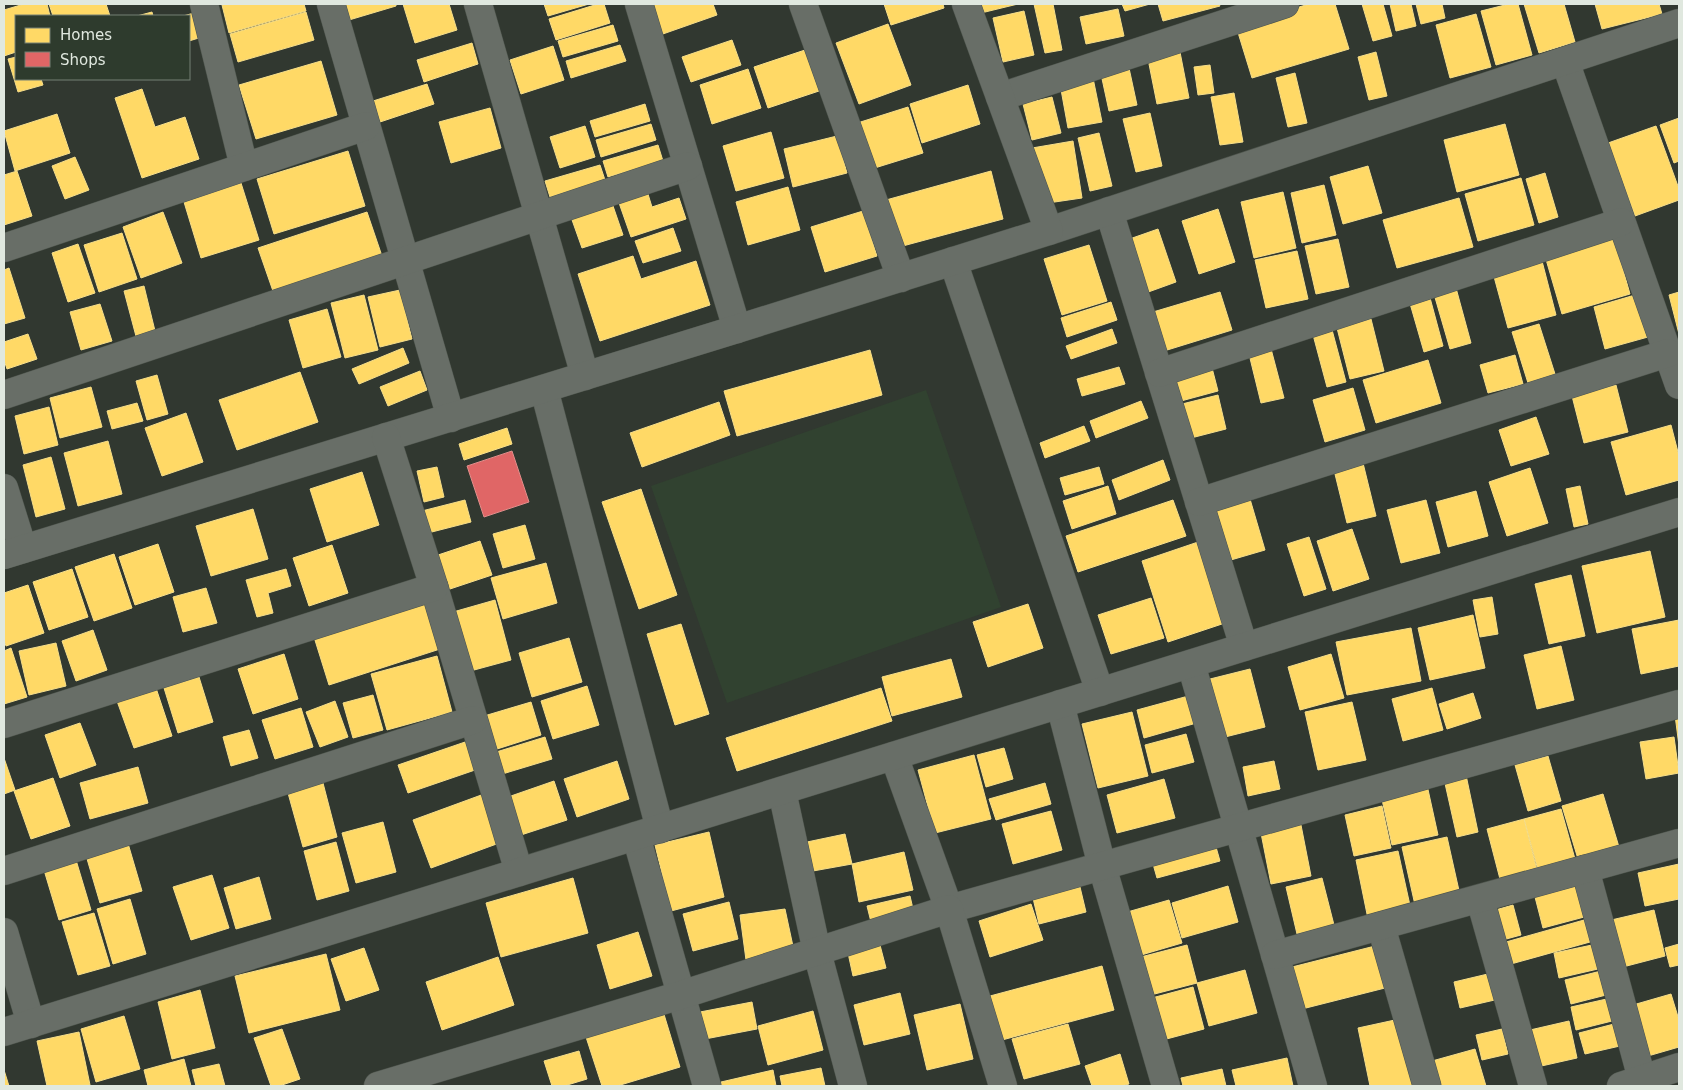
<svg xmlns="http://www.w3.org/2000/svg" width="1683" height="1090" viewBox="0 0 1683 1090" font-family="'DejaVu Sans',sans-serif">
<style>
.built{fill:#314230}
.homes{fill:#ffd966;stroke:#f6de8a}
.shops{fill:#e06666;stroke:#e08d8a}
.lines{fill:none;stroke-linecap:round;stroke-linejoin:round}
.minor-casing{stroke:#4d544c;stroke-width:29}
.minor{stroke:#686e67;stroke-width:28}
</style>
<rect width="100%" height="100%" fill="#313830"/>
<polygon class="built" points="926,390 1001,607 727,703 651,486"/>
<g class="homes">
<polygon points="24,4 47,4 50,16 16,16 16,52 4,56 4,10"/>
<polygon points="49,4 106,4 110,16 53,16"/>
<polygon points="227,4 304,4 306,11 229,33 222,5"/>
<polygon points="344,4 396,4 396,6 349,20"/>
<polygon points="403,4 449,4 457,30 415,43"/>
<polygon points="544,4 589,4 548,16"/>
<polygon points="598,4 604,4 610,23 556,40 549,19"/>
<polygon points="649,4 713,4 717,15 660,35"/>
<polygon points="884,4 943,4 944,8 891,25"/>
<polygon points="979,4 1018,4 981,13"/>
<polygon points="1034,4 1053,4 1062,50 1045,53"/>
<polygon points="1122,4 1150,4 1125,11"/>
<polygon points="1158,4 1219,4 1220,6 1163,21"/>
<polygon points="1309,4 1335,4 1349,49 1252,78 1236,26"/>
<polygon points="1362,4 1383,4 1392,36 1373,41"/>
<polygon points="1390,4 1411,4 1416,26 1396,31"/>
<polygon points="1416,4 1442,4 1445,18 1421,24"/>
<polygon points="1509,4 1518,4 1532,55 1496,65 1481,11"/>
<polygon points="1524,4 1564,4 1575,42 1539,53"/>
<polygon points="1595,4 1659,4 1662,14 1602,29"/>
<polygon points="1118,9 1124,36 1086,44 1080,17"/>
<polygon points="1024,11 1034,55 1003,62 993,18"/>
<polygon points="152,12 153,16 137,16"/>
<polygon points="306,12 314,40 238,62 230,34"/>
<polygon points="194,13 202,37 189,41 189,16 183,16"/>
<polygon points="1476,14 1491,67 1450,78 1436,25"/>
<polygon points="888,24 911,85 859,104 836,43"/>
<polygon points="613,25 618,41 563,57 558,41"/>
<polygon points="732,40 741,65 691,82 682,57"/>
<polygon points="472,43 478,64 424,82 417,60"/>
<polygon points="620,45 626,61 571,78 566,61"/>
<polygon points="553,46 564,80 521,94 510,60"/>
<polygon points="1179,47 1189,98 1157,104 1147,54"/>
<polygon points="805,50 819,91 768,108 754,67"/>
<polygon points="1376,52 1387,96 1369,100 1358,57"/>
<polygon points="16,57 16,79 41,79 43,85 18,92 8,59"/>
<polygon points="321,61 337,115 256,139 239,85"/>
<polygon points="1210,65 1214,93 1198,95 1194,67"/>
<polygon points="1129,68 1137,105 1109,111 1101,74"/>
<polygon points="748,69 761,108 712,124 700,85"/>
<polygon points="1295,73 1307,123 1288,127 1276,78"/>
<polygon points="1093,78 1102,122 1068,128 1060,84"/>
<polygon points="427,84 434,104 380,122 373,101"/>
<polygon points="968,85 980,124 922,143 910,104"/>
<polygon points="142,89 155,127 185,117 199,159 142,178 115,98"/>
<polygon points="1234,93 1243,142 1220,145 1211,97"/>
<polygon points="1052,97 1061,133 1032,140 1023,104"/>
<polygon points="645,104 650,121 595,137 590,121"/>
<polygon points="908,107 923,153 865,171 851,125"/>
<polygon points="490,108 501,148 451,163 439,122"/>
<polygon points="1150,113 1162,166 1136,172 1123,119"/>
<polygon points="57,114 70,153 15,171 4,131"/>
<polygon points="1679,118 1679,161 1674,163 1660,125"/>
<polygon points="651,124 656,140 601,157 596,140"/>
<polygon points="1505,124 1519,175 1457,192 1444,140"/>
<polygon points="585,126 595,157 560,168 550,137"/>
<polygon points="1656,126 1679,189 1679,200 1635,216 1608,143"/>
<polygon points="771,132 784,178 736,191 723,146"/>
<polygon points="1099,133 1112,186 1090,191 1078,138"/>
<polygon points="837,136 847,173 793,187 784,149"/>
<polygon points="1073,141 1082,198 1041,204 1032,148"/>
<polygon points="658,145 663,161 608,177 603,161"/>
<polygon points="348,151 365,206 274,234 257,179"/>
<polygon points="75,157 89,190 65,199 52,166"/>
<polygon points="600,165 605,180 550,197 545,181"/>
<polygon points="1368,166 1382,213 1343,224 1330,177"/>
<polygon points="17,171 32,216 4,225 4,175"/>
<polygon points="991,171 1003,219 899,247 886,200"/>
<polygon points="1545,173 1558,217 1539,223 1526,179"/>
<polygon points="1521,178 1534,225 1478,241 1465,194"/>
<polygon points="241,183 259,240 201,258 184,202"/>
<polygon points="1324,185 1336,235 1302,243 1291,193"/>
<polygon points="788,187 800,230 748,245 736,202"/>
<polygon points="647,191 652,207 679,198 686,219 631,237 618,200"/>
<polygon points="1283,192 1296,248 1254,258 1241,202"/>
<polygon points="1459,198 1473,247 1397,268 1383,220"/>
<polygon points="612,203 623,235 582,248 571,217"/>
<polygon points="1218,209 1235,262 1199,274 1182,221"/>
<polygon points="863,211 877,256 825,272 811,227"/>
<polygon points="163,212 182,263 141,278 123,227"/>
<polygon points="367,212 383,259 274,294 258,248"/>
<polygon points="673,228 681,251 643,263 635,241"/>
<polygon points="1158,229 1176,282 1140,295 1121,242"/>
<polygon points="122,233 137,279 99,292 84,245"/>
<polygon points="1614,237 1630,294 1562,314 1545,256"/>
<polygon points="1338,239 1349,287 1316,294 1305,246"/>
<polygon points="78,244 95,293 68,302 52,253"/>
<polygon points="1089,245 1107,301 1062,315 1044,259"/>
<polygon points="1297,251 1308,299 1266,308 1255,260"/>
<polygon points="633,256 641,279 696,261 710,305 600,341 578,274"/>
<polygon points="1542,261 1556,315 1508,328 1493,273"/>
<polygon points="9,268 25,318 4,324 4,270"/>
<polygon points="144,286 156,335 137,340 124,291"/>
<polygon points="1456,288 1471,343 1450,349 1434,294"/>
<polygon points="400,290 412,339 380,347 368,297"/>
<polygon points="1220,292 1232,330 1164,351 1153,312"/>
<polygon points="1679,292 1679,334 1669,295"/>
<polygon points="1429,294 1443,346 1424,352 1409,300"/>
<polygon points="364,295 378,350 345,358 331,303"/>
<polygon points="1635,295 1648,337 1605,349 1594,307"/>
<polygon points="1111,302 1117,320 1067,337 1061,318"/>
<polygon points="100,304 112,341 81,350 70,312"/>
<polygon points="327,309 341,357 303,368 289,320"/>
<polygon points="1371,319 1384,371 1350,379 1337,328"/>
<polygon points="1539,324 1555,374 1528,383 1512,332"/>
<polygon points="1331,326 1346,382 1327,387 1312,331"/>
<polygon points="1112,329 1117,343 1071,359 1066,346"/>
<polygon points="28,334 37,359 7,369 4,360 4,342"/>
<polygon points="1270,345 1284,398 1261,403 1248,350"/>
<polygon points="403,348 409,363 359,384 352,369"/>
<polygon points="870,350 882,395 737,436 724,391"/>
<polygon points="1515,355 1523,384 1488,393 1480,365"/>
<polygon points="1428,360 1441,403 1376,423 1363,380"/>
<polygon points="1211,364 1218,391 1181,401 1174,374"/>
<polygon points="1119,367 1125,384 1082,396 1077,379"/>
<polygon points="420,371 427,390 388,406 380,387"/>
<polygon points="300,372 318,422 237,450 219,400"/>
<polygon points="157,375 168,414 147,420 136,381"/>
<polygon points="1616,385 1628,432 1584,443 1572,396"/>
<polygon points="91,387 102,427 60,438 50,398"/>
<polygon points="1353,388 1365,430 1325,442 1313,400"/>
<polygon points="1218,395 1226,429 1191,438 1182,404"/>
<polygon points="1141,401 1148,418 1096,438 1090,421"/>
<polygon points="719,402 730,435 642,467 630,433"/>
<polygon points="137,403 143,421 112,429 107,411"/>
<polygon points="49,407 58,445 24,454 15,416"/>
<polygon points="186,413 203,462 162,476 145,428"/>
<polygon points="1536,417 1549,454 1511,466 1499,430"/>
<polygon points="1671,425 1679,456 1679,480 1626,495 1611,442"/>
<polygon points="1084,426 1090,441 1045,458 1040,443"/>
<polygon points="507,428 512,444 464,460 459,444"/>
<polygon points="108,441 122,494 78,506 64,453"/>
<polygon points="51,457 65,509 36,517 23,465"/>
<polygon points="1163,460 1170,480 1119,500 1112,480"/>
<polygon points="1363,463 1376,516 1347,523 1334,470"/>
<polygon points="437,467 444,497 424,502 417,471"/>
<polygon points="1099,467 1104,484 1065,495 1060,478"/>
<polygon points="1530,468 1548,523 1507,536 1489,482"/>
<polygon points="362,472 379,525 327,542 310,489"/>
<polygon points="1108,486 1116,514 1072,529 1063,501"/>
<polygon points="1580,486 1588,524 1574,527 1566,489"/>
<polygon points="641,489 677,595 639,609 602,502"/>
<polygon points="1476,491 1488,536 1448,547 1436,502"/>
<polygon points="1250,499 1265,550 1224,562 1208,511"/>
<polygon points="465,500 471,522 420,535 414,513"/>
<polygon points="1173,500 1186,536 1078,572 1066,536"/>
<polygon points="1426,500 1440,553 1401,563 1387,510"/>
<polygon points="253,509 268,559 211,576 196,526"/>
<polygon points="525,525 535,559 503,568 493,534"/>
<polygon points="1352,529 1369,579 1333,591 1317,541"/>
<polygon points="1309,537 1326,589 1304,596 1287,544"/>
<polygon points="480,541 492,575 444,591 432,557"/>
<polygon points="1201,541 1228,622 1168,642 1142,561"/>
<polygon points="158,544 174,592 135,605 119,557"/>
<polygon points="332,545 348,593 309,606 293,558"/>
<polygon points="1650,551 1665,617 1597,633 1582,566"/>
<polygon points="114,554 132,608 94,621 75,567"/>
<polygon points="546,563 557,603 503,619 491,578"/>
<polygon points="72,569 88,617 49,630 33,582"/>
<polygon points="286,569 291,586 268,593 273,613 257,617 246,580"/>
<polygon points="1571,575 1585,636 1549,644 1535,584"/>
<polygon points="28,585 44,633 6,646 4,640 4,593"/>
<polygon points="206,588 217,623 183,632 173,597"/>
<polygon points="1492,597 1498,634 1480,637 1473,600"/>
<polygon points="1151,598 1164,638 1111,654 1098,615"/>
<polygon points="495,600 511,660 463,673 446,614"/>
<polygon points="424,601 440,649 329,685 314,637"/>
<polygon points="1028,604 1043,648 988,667 973,622"/>
<polygon points="1473,615 1485,668 1430,680 1418,628"/>
<polygon points="1679,620 1679,666 1641,674 1632,629"/>
<polygon points="681,624 709,714 675,725 647,634"/>
<polygon points="1411,628 1421,681 1347,695 1336,642"/>
<polygon points="93,630 107,670 76,681 62,641"/>
<polygon points="569,638 582,682 532,697 519,653"/>
<polygon points="56,643 66,686 29,695 19,651"/>
<polygon points="1561,646 1574,700 1537,709 1524,655"/>
<polygon points="11,648 27,697 4,704 4,651"/>
<polygon points="284,654 298,699 253,714 238,669"/>
<polygon points="1331,654 1344,698 1300,710 1288,667"/>
<polygon points="437,656 452,712 387,730 371,674"/>
<polygon points="951,659 962,697 892,716 882,677"/>
<polygon points="1250,669 1265,727 1225,737 1210,679"/>
<polygon points="199,677 213,722 178,733 164,688"/>
<polygon points="587,686 599,725 553,739 541,701"/>
<polygon points="156,688 172,736 134,748 117,701"/>
<polygon points="881,688 892,721 737,771 726,738"/>
<polygon points="1432,688 1443,730 1403,741 1392,699"/>
<polygon points="1473,693 1481,718 1447,729 1439,704"/>
<polygon points="373,695 383,730 353,738 343,703"/>
<polygon points="1192,695 1200,722 1144,738 1137,710"/>
<polygon points="335,701 348,737 320,747 306,712"/>
<polygon points="531,702 541,735 494,750 484,716"/>
<polygon points="1352,702 1366,760 1318,770 1305,712"/>
<polygon points="301,708 313,747 275,759 262,720"/>
<polygon points="1132,712 1148,776 1098,788 1082,724"/>
<polygon points="1679,714 1679,746 1675,715"/>
<polygon points="80,723 96,765 60,778 45,735"/>
<polygon points="249,730 258,758 231,766 223,737"/>
<polygon points="1186,734 1194,762 1152,773 1145,745"/>
<polygon points="545,737 552,759 499,775 493,753"/>
<polygon points="1674,737 1679,773 1646,779 1640,742"/>
<polygon points="468,741 478,769 408,793 398,765"/>
<polygon points="1004,748 1013,779 986,787 977,755"/>
<polygon points="974,755 991,819 935,833 918,770"/>
<polygon points="1548,756 1561,801 1528,811 1515,765"/>
<polygon points="4,758 15,790 4,794"/>
<polygon points="617,761 629,799 577,817 564,779"/>
<polygon points="1274,761 1280,789 1248,796 1243,767"/>
<polygon points="138,767 148,803 90,819 80,783"/>
<polygon points="1466,775 1478,832 1457,837 1444,779"/>
<polygon points="53,778 70,826 31,839 14,791"/>
<polygon points="1164,779 1175,818 1117,833 1107,795"/>
<polygon points="554,781 567,820 521,835 508,797"/>
<polygon points="323,783 337,837 303,847 288,793"/>
<polygon points="1045,783 1051,804 996,820 989,799"/>
<polygon points="1427,785 1438,835 1392,845 1381,795"/>
<polygon points="484,794 502,842 431,868 413,820"/>
<polygon points="1603,794 1619,847 1578,859 1562,806"/>
<polygon points="1382,806 1391,848 1354,856 1345,815"/>
<polygon points="1561,809 1575,859 1538,870 1524,819"/>
<polygon points="1051,811 1062,850 1013,864 1002,824"/>
<polygon points="1524,819 1538,874 1501,883 1487,829"/>
<polygon points="1300,820 1311,876 1271,884 1260,828"/>
<polygon points="383,822 396,872 356,883 342,833"/>
<polygon points="709,832 724,897 671,911 655,845"/>
<polygon points="845,834 852,864 813,871 807,842"/>
<polygon points="1447,837 1460,895 1415,905 1402,847"/>
<polygon points="127,840 142,891 100,903 85,852"/>
<polygon points="1214,840 1220,861 1157,878 1151,857"/>
<polygon points="336,842 349,891 317,900 304,851"/>
<polygon points="1398,851 1411,910 1368,919 1356,860"/>
<polygon points="904,852 913,890 859,902 852,864"/>
<polygon points="76,860 91,910 59,920 44,870"/>
<polygon points="1679,864 1679,899 1645,906 1638,873"/>
<polygon points="212,875 229,928 191,940 173,887"/>
<polygon points="259,877 271,919 236,929 224,888"/>
<polygon points="573,878 588,933 501,957 486,903"/>
<polygon points="1322,878 1334,925 1297,934 1286,887"/>
<polygon points="1580,885 1588,916 1543,928 1535,897"/>
<polygon points="1228,886 1238,922 1182,938 1172,903"/>
<polygon points="1080,887 1086,912 1039,924 1033,898"/>
<polygon points="910,896 914,913 871,922 867,906"/>
<polygon points="130,899 146,954 113,964 97,909"/>
<polygon points="1169,900 1182,943 1131,958 1117,915"/>
<polygon points="729,902 738,939 693,951 683,914"/>
<polygon points="1031,904 1043,940 990,957 979,921"/>
<polygon points="1513,905 1521,935 1499,941 1492,911"/>
<polygon points="785,909 794,951 746,960 740,915"/>
<polygon points="1654,910 1665,956 1619,968 1607,921"/>
<polygon points="94,913 110,966 78,975 62,922"/>
<polygon points="1584,920 1590,942 1511,964 1506,942"/>
<polygon points="638,932 652,976 610,989 597,945"/>
<polygon points="1679,944 1679,965 1670,967 1665,948"/>
<polygon points="880,945 886,968 853,976 848,953"/>
<polygon points="1187,945 1197,983 1143,997 1133,959"/>
<polygon points="1592,945 1598,969 1559,978 1554,953"/>
<polygon points="1375,946 1385,988 1302,1009 1292,967"/>
<polygon points="364,948 379,990 346,1001 331,959"/>
<polygon points="326,954 340,1010 249,1033 235,976"/>
<polygon points="498,957 514,1005 442,1030 426,982"/>
<polygon points="1102,966 1114,1010 1002,1040 990,996"/>
<polygon points="1245,970 1257,1013 1209,1026 1197,983"/>
<polygon points="1605,970 1610,994 1571,1004 1565,980"/>
<polygon points="1492,973 1499,999 1460,1008 1454,982"/>
<polygon points="1193,987 1204,1029 1159,1041 1148,999"/>
<polygon points="200,990 215,1048 172,1059 158,1002"/>
<polygon points="900,993 910,1034 864,1045 854,1005"/>
<polygon points="1671,994 1679,1020 1679,1047 1641,1058 1626,1007"/>
<polygon points="1611,998 1616,1020 1576,1030 1571,1007"/>
<polygon points="752,1002 757,1029 705,1039 700,1012"/>
<polygon points="960,1004 973,1059 927,1070 914,1015"/>
<polygon points="663,1011 680,1067 617,1086 602,1086 585,1034"/>
<polygon points="813,1011 823,1050 768,1065 758,1026"/>
<polygon points="124,1016 140,1069 96,1082 81,1029"/>
<polygon points="1404,1018 1418,1086 1370,1086 1358,1028"/>
<polygon points="1569,1021 1577,1058 1537,1067 1530,1030"/>
<polygon points="1068,1024 1080,1064 1024,1079 1012,1039"/>
<polygon points="1614,1024 1620,1046 1585,1054 1579,1033"/>
<polygon points="282,1029 300,1079 279,1086 271,1086 254,1038"/>
<polygon points="1502,1029 1508,1054 1482,1060 1476,1035"/>
<polygon points="79,1032 90,1085 47,1086 37,1041"/>
<polygon points="1475,1049 1486,1086 1438,1086 1432,1061"/>
<polygon points="579,1051 587,1079 564,1086 552,1086 544,1061"/>
<polygon points="1120,1054 1129,1084 1121,1086 1092,1086 1085,1066"/>
<polygon points="1287,1058 1293,1086 1236,1086 1232,1070"/>
<polygon points="184,1059 191,1086 148,1086 144,1070"/>
<polygon points="219,1064 225,1086 196,1086 192,1070"/>
<polygon points="821,1068 825,1086 782,1086 780,1076"/>
<polygon points="1222,1069 1226,1086 1183,1086 1181,1078"/>
<polygon points="4,1070 9,1086 4,1086"/>
<polygon points="773,1070 776,1086 722,1086 721,1082"/>
</g>
<polygon class="shops" points="512,451 529,502 484,517 467,466"/>
<g class="lines">
<g class="minor-casing">
<g id="minor">
<polyline points="204,4 244,167"/>
<polyline points="331,4 451,418"/>
<polyline points="478,4 585,376"/>
<polyline points="639,4 737,329"/>
<polyline points="803,4 901,278"/>
<polyline points="1565,61 1679,385"/>
<polyline points="1000,97 1285,4"/>
<polyline points="1109,211 1244,647"/>
<polyline points="1049,231 1679,23"/>
<polyline points="4,248 366,126"/>
<polyline points="953,261 1100,692"/>
<polyline points="1159,373 1621,222"/>
<polyline points="544,389 660,829"/>
<polyline points="4,395 688,166"/>
<polyline points="4,488 23,549"/>
<polyline points="1199,502 1668,353"/>
<polyline points="4,555 737,329 1049,231 966,4"/>
<polyline points="434,587 519,872"/>
<polyline points="1191,664 1313,1086"/>
<polyline points="1060,704 1102,866 1166,1086"/>
<polyline points="4,724 434,587 386,437"/>
<polyline points="894,756 949,909 1679,704"/>
<polyline points="782,791 817,952 853,1086"/>
<polyline points="636,836 707,1086"/>
<polyline points="1585,869 1642,1079"/>
<polyline points="4,871 473,720"/>
<polyline points="1480,899 1533,1086"/>
<polyline points="1381,926 1427,1086"/>
<polyline points="4,932 31,1024"/>
<polyline points="1275,955 1679,843"/>
<polyline points="4,1032 1679,512"/>
<polyline points="378,1086 681,995 949,909 1003,1086"/>
<polyline points="1621,1086 1679,1067"/>
</g>
</g>
<use href="#minor" class="minor"/>
</g>
<rect width="1683" height="1090" fill="none" stroke="#e0e8df" stroke-width="10"/>
<rect x="15" y="15" width="175" height="65" fill="#2e3b2d" stroke="#758074"/>
<rect x="25" y="28" width="25" height="15" fill="#ffd966" stroke="#758074"/>
<text x="60" y="40" font-size="15" fill="#e0e8df">Homes</text>
<rect x="25" y="52" width="25" height="15" fill="#e06666" stroke="#758074"/>
<text x="60" y="65" font-size="15" fill="#e0e8df">Shops</text>
</svg>
